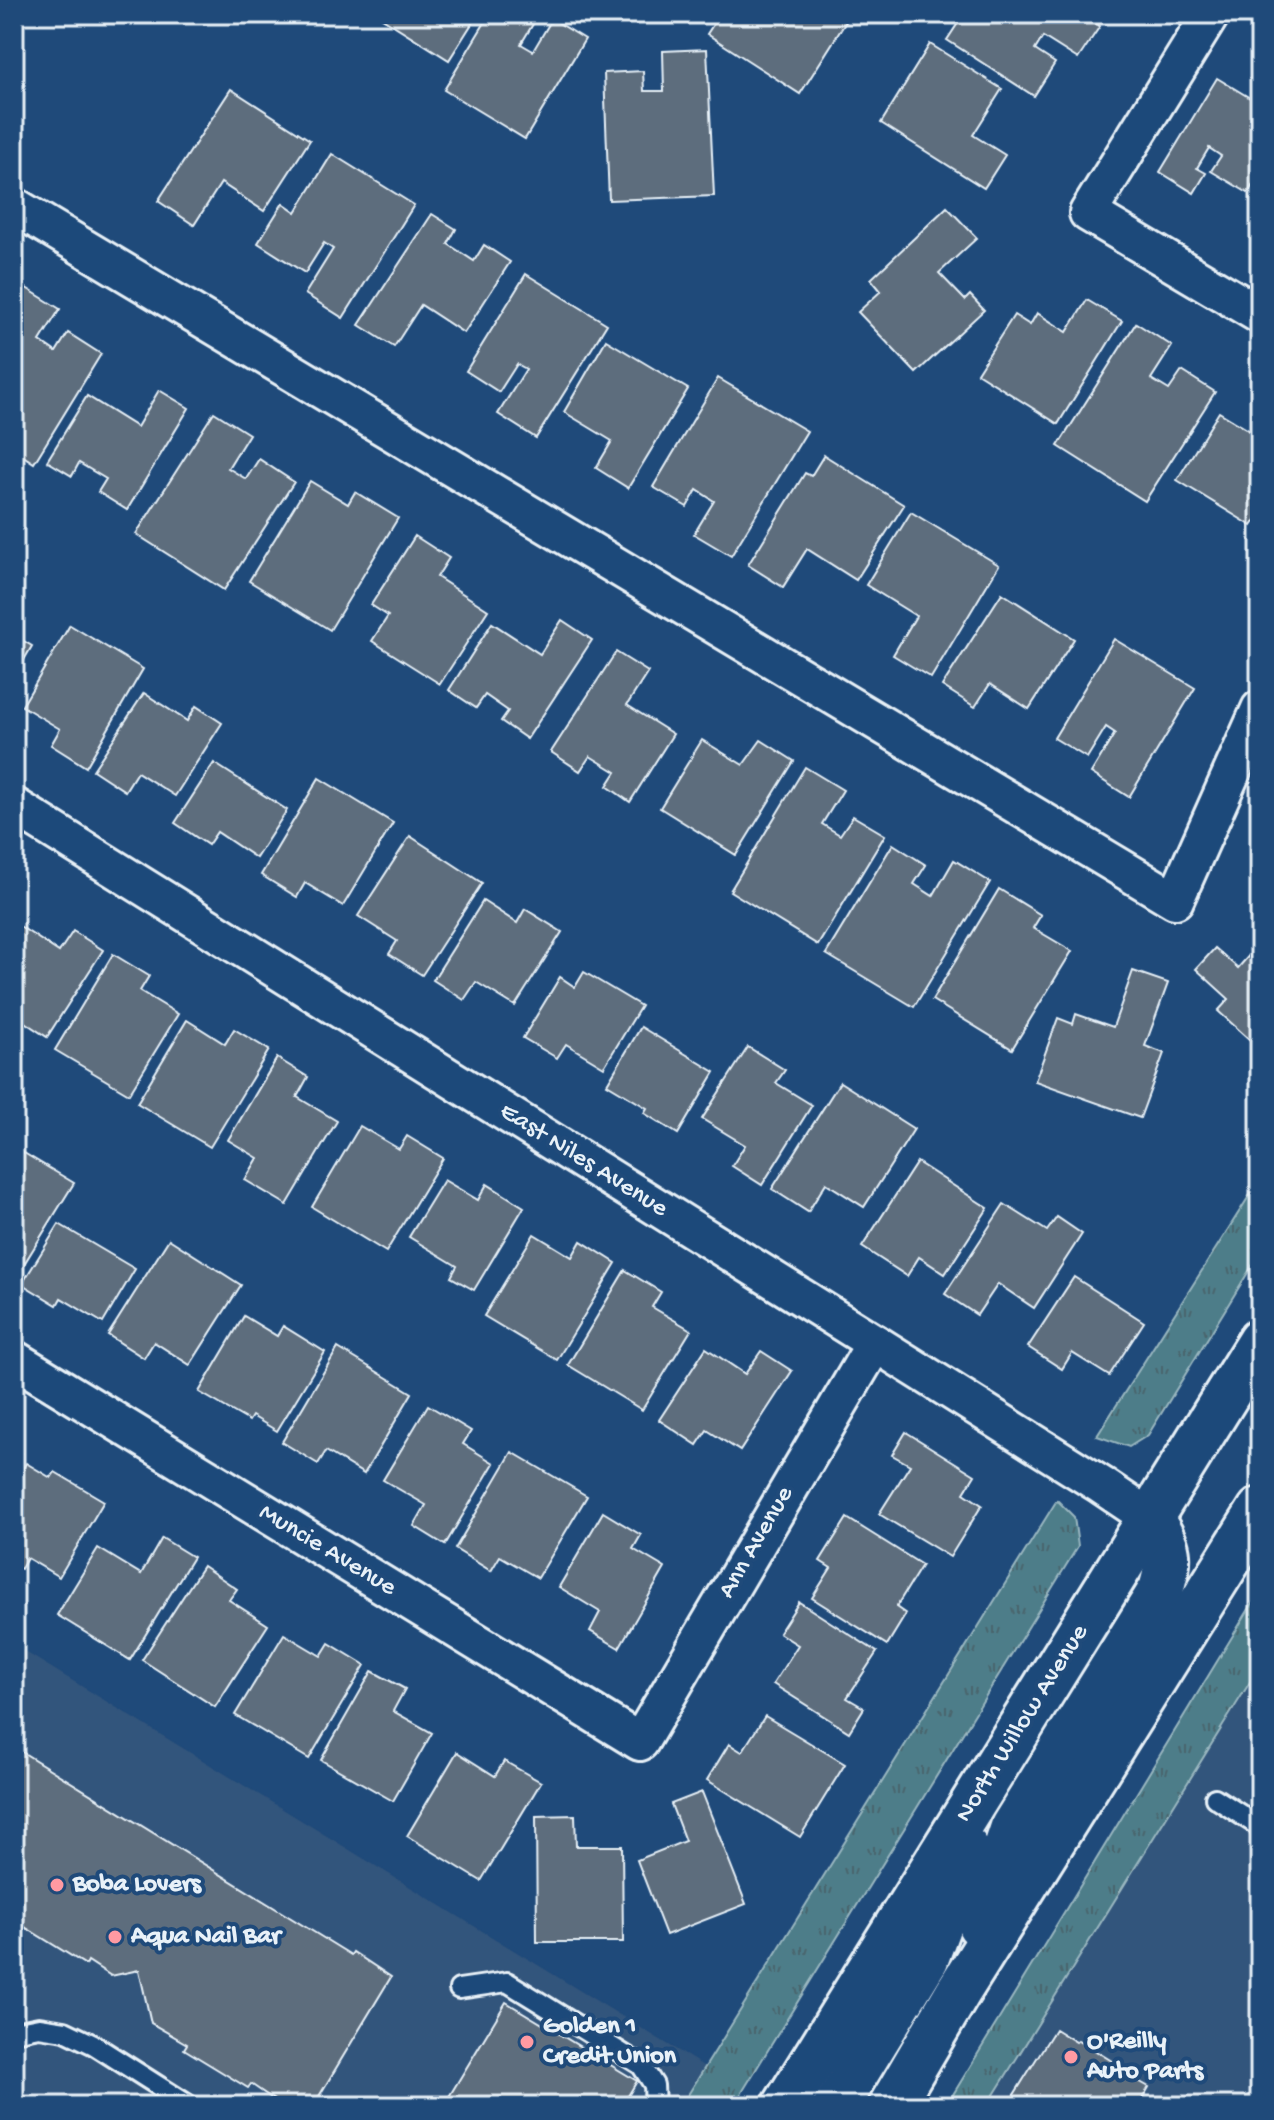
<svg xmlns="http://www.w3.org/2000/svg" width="1274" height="2120" viewBox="0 0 1274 2120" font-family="'Gochi Hand',sans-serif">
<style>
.built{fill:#32547b}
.park{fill:url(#park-tufts);stroke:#9ab7c0;stroke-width:2}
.building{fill:#5d6d7d;stroke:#e8f1f8;stroke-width:2}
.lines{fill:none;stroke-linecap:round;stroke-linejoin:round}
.lane-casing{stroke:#e8f1f8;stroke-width:24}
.street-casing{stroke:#e8f1f8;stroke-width:42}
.secondary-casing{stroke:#e8f1f8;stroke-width:50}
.lane{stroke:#1f4a7a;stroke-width:18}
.street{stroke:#1f4a7a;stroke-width:36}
.secondary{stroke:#1f4a7a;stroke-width:44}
.poi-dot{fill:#ff9aa2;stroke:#1f4a7a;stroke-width:3}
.labels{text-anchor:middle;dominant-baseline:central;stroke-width:8;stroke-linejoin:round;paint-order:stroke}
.street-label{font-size:26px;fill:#e8f1f8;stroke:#1f4a7a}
.poi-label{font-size:26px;font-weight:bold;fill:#e8f1f8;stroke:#1f4a7a;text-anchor:start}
</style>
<defs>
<pattern id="park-tufts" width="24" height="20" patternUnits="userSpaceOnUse" patternTransform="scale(2)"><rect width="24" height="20" fill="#4d7d89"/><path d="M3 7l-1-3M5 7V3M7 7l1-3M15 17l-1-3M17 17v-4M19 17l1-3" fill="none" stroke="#4a656d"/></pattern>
</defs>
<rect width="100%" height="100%" fill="#1f4a7a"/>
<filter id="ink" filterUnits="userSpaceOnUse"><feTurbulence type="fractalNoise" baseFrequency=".0125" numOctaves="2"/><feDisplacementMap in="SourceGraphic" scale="16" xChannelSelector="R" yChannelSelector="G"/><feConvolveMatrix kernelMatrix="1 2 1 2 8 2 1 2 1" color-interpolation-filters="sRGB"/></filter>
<g filter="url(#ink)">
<g class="built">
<polygon points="14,1645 705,2067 681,2106 14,2106"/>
<polygon points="1260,1665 1260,2106 986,2106"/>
</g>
<g class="park">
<polygon points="1260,1179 1260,1253 1148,1435 1129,1447 1097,1436"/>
<polygon points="1057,1500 1074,1517 1078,1546 744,2089 734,2106 681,2106"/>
<polygon points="1260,1591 1260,1666 987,2106 946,2106"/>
</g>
<g class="building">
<polygon points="376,14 478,14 449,60"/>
<polygon points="490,14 539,14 521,44 533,51 552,19 585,39 525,139 444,90"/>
<polygon points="720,14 750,14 754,17 756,14 837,14 847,20 800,94 707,34"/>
<polygon points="964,14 1082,14 1100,26 1078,59 1043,37 1035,50 1055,63 1034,96 947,40"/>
<polygon points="930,44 1002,89 973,135 1005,155 984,188 881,123"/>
<polygon points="707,49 714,196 609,200 604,73 643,71 644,91 664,91 663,51"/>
<polygon points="1217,78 1260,104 1260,173 1248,193 1211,171 1221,156 1209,148 1197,168 1206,173 1194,193 1160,172"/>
<polygon points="231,89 310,140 264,211 221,183 194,225 158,201"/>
<polygon points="332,154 414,205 343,318 305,294 333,249 324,243 305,273 258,243 283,203 296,212"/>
<polygon points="947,207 977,238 939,273 965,300 970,295 984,310 916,373 858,312 881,291 871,279"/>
<polygon points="432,214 456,229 448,244 474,261 484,245 510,262 464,333 421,305 394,347 359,325"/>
<polygon points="526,274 607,324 536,438 498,414 526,369 517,364 499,392 466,371"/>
<polygon points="23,286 60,309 40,341 56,352 68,333 101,354 34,463 14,450 14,300"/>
<polygon points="1087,300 1122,321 1058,424 977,373 1014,315 1030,325 1037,313 1067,332"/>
<polygon points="1136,323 1172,346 1151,379 1169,390 1182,371 1215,392 1145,501 1058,446"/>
<polygon points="606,340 688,389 628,488 596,468 612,441 564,412"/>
<polygon points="718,378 807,431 731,556 694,534 714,501 697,490 687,507 653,487"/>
<polygon points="159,390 189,408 127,510 98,492 106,479 79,463 72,476 47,461 87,396 137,427"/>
<polygon points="214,412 249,434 228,468 246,479 259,459 294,482 224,590 136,534"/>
<polygon points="1219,412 1260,437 1260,514 1252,526 1177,480"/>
<polygon points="824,455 904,505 856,580 807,549 783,587 748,565 805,473 811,476"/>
<polygon points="310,481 348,504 355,492 398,518 330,630 249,581"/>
<polygon points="911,512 999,565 931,678 893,655 916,616 866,585"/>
<polygon points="415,536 449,558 437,577 488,610 440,684 372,641 388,616 371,605"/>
<polygon points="1002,593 1074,639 1029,709 990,684 975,707 942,686"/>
<polygon points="562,620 592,640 527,739 501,721 508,711 485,695 476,708 449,690 492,623 540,654"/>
<polygon points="14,625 21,629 17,637 32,646 14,677"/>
<polygon points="70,625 143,669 86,767 51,745 60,729 22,706"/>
<polygon points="1114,639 1195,688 1129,797 1091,773 1115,733 1106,727 1087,758 1054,738"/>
<polygon points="616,652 648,672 627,705 673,734 630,802 607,786 616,772 590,756 580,771 551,752"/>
<polygon points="144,693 187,721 196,706 222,723 175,796 137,772 125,791 93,770"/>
<polygon points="702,740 743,765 761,740 794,761 736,855 660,808"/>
<polygon points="214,763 287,810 256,858 217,832 208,845 175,823"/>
<polygon points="805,767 843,790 822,824 840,835 853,816 885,835 818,945 730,891"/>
<polygon points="319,778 393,823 343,906 305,883 297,897 261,875"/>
<polygon points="410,836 482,883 422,975 389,954 397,941 358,916"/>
<polygon points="893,844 926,865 914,884 933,896 954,860 990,882 914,1007 826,954"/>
<polygon points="999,889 1041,915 1033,928 1072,951 1012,1049 932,1000"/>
<polygon points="483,901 517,923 525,909 562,932 515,1006 476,982 464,1000 433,980"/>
<polygon points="18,925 59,952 73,931 103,950 47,1037 14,1015 14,932"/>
<polygon points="1260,943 1260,1049 1218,1011 1229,999 1196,969 1215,948 1238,968"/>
<polygon points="113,954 149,976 140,991 178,1014 129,1094 55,1050"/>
<polygon points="1133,971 1168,983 1145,1046 1164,1053 1140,1118 1035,1081 1058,1018 1073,1024 1076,1014 1113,1027"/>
<polygon points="584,972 641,1006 604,1067 566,1044 557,1058 523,1038 560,977 575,987"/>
<polygon points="187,1020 225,1044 234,1029 269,1050 210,1147 137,1103"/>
<polygon points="641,1027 715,1072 678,1134 644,1113 647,1108 607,1084"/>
<polygon points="748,1047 785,1070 776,1083 812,1105 762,1185 732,1166 745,1145 702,1119"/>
<polygon points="277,1058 308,1077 297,1097 337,1121 287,1205 245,1180 258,1158 228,1140"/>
<polygon points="840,1082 914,1129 864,1207 826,1183 808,1212 772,1189"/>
<polygon points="360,1126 399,1149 407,1136 443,1158 386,1252 312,1207"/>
<polygon points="14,1147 74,1183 24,1264 14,1257"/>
<polygon points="917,1162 988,1208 945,1274 919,1257 907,1276 862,1247"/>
<polygon points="444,1180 478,1200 487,1184 524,1207 474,1290 451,1277 457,1266 409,1237"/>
<polygon points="1004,1204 1047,1231 1057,1217 1082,1234 1034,1308 998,1284 977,1315 945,1294"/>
<polygon points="59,1224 135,1269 103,1323 61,1298 57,1305 22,1284"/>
<polygon points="534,1234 572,1257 581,1241 616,1263 557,1360 484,1316"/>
<polygon points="169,1239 241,1285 190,1365 154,1342 144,1358 108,1335"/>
<polygon points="625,1270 661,1292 652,1307 691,1330 642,1410 568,1365"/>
<polygon points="1074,1277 1144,1322 1109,1376 1072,1353 1062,1369 1028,1347"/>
<polygon points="244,1316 277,1336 283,1326 325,1352 277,1431 252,1416 249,1421 199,1392"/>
<polygon points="338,1348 412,1393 364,1474 326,1451 318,1464 282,1442"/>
<polygon points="706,1348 745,1374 761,1351 792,1371 740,1451 707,1430 697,1445 659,1420"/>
<polygon points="428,1405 471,1431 463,1444 494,1463 445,1545 414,1526 426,1505 383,1480"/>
<polygon points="906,1432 975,1475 964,1493 982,1505 950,1557 879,1514 910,1465 892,1455"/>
<polygon points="14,1448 22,1453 14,1466"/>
<polygon points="512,1452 587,1496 538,1578 500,1556 491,1571 455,1549"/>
<polygon points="26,1463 51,1478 55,1472 104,1501 59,1577 27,1558 21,1569 14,1565 14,1483"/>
<polygon points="603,1512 641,1535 633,1549 665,1568 619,1648 590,1631 600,1612 559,1587"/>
<polygon points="847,1518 922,1565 896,1607 906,1614 887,1645 812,1598 831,1568 820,1561"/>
<polygon points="162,1538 193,1557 130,1660 57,1615 98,1548 141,1574"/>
<polygon points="203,1566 237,1589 229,1600 268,1625 215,1707 142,1660"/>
<polygon points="799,1602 877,1652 847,1698 864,1708 849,1732 773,1684 798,1645 779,1633"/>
<polygon points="284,1634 321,1656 329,1643 365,1665 309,1759 235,1715"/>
<polygon points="372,1671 405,1689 393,1711 432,1733 393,1801 321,1760"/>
<polygon points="765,1716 845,1764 800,1837 707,1780 729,1744 742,1752"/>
<polygon points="14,1747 351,1955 353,1952 391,1977 318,2098 319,2106 283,2106 251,2084 248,2088 184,2049 187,2044 151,2023 139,1970 111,1976 88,1961 86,1965 20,1924 24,1919 14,1914"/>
<polygon points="457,1752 495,1776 504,1761 541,1782 481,1881 407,1836"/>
<polygon points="702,1792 746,1904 666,1935 637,1860 685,1841 671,1804"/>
<polygon points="575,1815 576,1846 622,1846 623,1942 537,1942 536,1816"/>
<polygon points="506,2002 637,2081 622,2106 444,2105"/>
<polygon points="1055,2029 1076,2042 1078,2040 1128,2071 1126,2074 1149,2087 1138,2106 1007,2106"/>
</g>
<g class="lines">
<g class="lane-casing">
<g id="lane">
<polyline points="1215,1798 1260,1827"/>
<polyline points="459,1989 507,1982 641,2065 654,2085 655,2106"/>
<polyline points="14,2032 39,2027 65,2031 94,2045 190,2106"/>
</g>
</g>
<g class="street-casing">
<g id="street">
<polyline points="1211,14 1088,213 1260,315"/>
<polyline points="14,206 1175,900 1260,709"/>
<polyline points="14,806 875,1343 1101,1485 1150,1518"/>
<polyline points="14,1359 640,1742 875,1343"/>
</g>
</g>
<g class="secondary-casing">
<g id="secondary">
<path d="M 980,1925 L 1013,1827 L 1161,1590 C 1171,1555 1170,1549 1150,1518"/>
<polyline points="785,2106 1260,1341"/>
<polyline points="836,2106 926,1959 967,1849"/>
<polyline points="891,2106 958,1992 1260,1510"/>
</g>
</g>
<use href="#lane" class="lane"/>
<use href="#street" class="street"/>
<use href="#secondary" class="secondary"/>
</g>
</g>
<g class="poi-dot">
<circle cx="57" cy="1885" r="8"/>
<circle cx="115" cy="1937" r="8"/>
<circle cx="527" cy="2042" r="8"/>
<circle cx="1071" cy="2057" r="8"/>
</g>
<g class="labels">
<g class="street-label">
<text transform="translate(583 1161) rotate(32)">East Niles Avenue</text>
<text transform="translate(757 1543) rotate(-60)">Ann Avenue</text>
<text transform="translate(327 1551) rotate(31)">Muncie Avenue</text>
<text transform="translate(1023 1724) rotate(-58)">North Willow Avenue</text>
</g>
<g class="poi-label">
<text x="73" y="1885">Boba Lovers</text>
<text x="131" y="1937">Aqua Nail Bar</text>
<text x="543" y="2027">Golden 1<tspan x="543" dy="30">Credit Union</tspan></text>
<text x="1087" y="2042">O'Reilly<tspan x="1087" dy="30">Auto Parts</tspan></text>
</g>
</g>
<rect width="1274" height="2120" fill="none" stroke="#1f4a7a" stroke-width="48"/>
<rect x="24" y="24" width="1226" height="2072" fill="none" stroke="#e8f1f8" stroke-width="3" filter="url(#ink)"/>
</svg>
